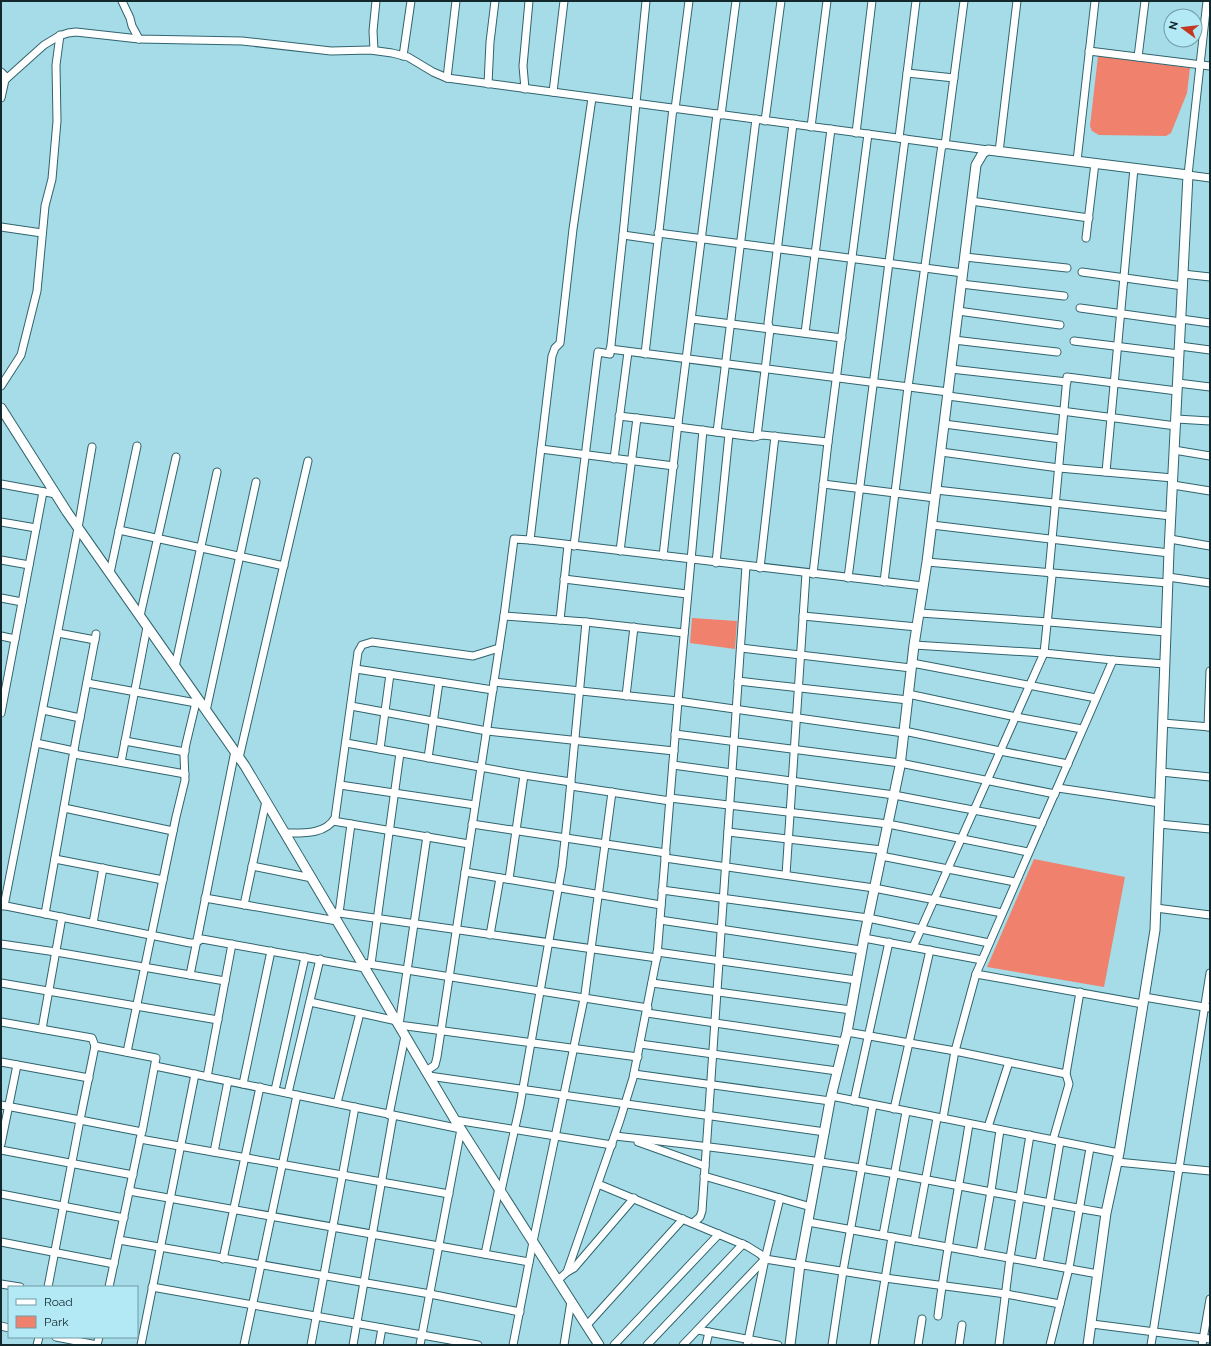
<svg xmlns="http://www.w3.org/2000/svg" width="1211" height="1346" viewBox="0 0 1211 1346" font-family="Raleway,sans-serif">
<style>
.green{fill:#f0826d}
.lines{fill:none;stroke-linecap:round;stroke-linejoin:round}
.street-casing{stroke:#30646e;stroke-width:9}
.secondary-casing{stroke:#30646e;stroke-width:11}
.street{stroke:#fff;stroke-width:7}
.secondary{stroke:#fff;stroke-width:9}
</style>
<rect width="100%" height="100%" fill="#a5dce7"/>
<g class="green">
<polygon points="1098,56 1190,68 1187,93 1171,133 1166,136 1099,135 1092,131 1090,126"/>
<polygon points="692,618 737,621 735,649 690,643"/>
<polygon points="1034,859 1125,877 1104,987 987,967"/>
</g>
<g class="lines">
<g class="street-casing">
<g id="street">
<polyline points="122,1 130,18 132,26 139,39"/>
<polyline points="1207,1 1188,175 1210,178"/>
<polyline points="374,50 373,31 376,1"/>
<polyline points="1089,51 1210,66"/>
<polyline points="403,56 411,1"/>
<polyline points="1138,57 1145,1"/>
<polyline points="1,72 7,78"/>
<polyline points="907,73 954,78"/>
<polyline points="447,78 456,1"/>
<polyline points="488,84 490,42 495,1"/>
<polyline points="525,89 523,66 529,1"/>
<polyline points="553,92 564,1"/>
<polyline points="1,98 5,80 44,45 59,36 68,33 76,32 139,39 242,41 331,51 370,50 392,53 408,57 433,72 447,78 988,150"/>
<polyline points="675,109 689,1"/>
<polyline points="721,115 736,1"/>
<polyline points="765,121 781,1"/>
<polyline points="811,127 827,1"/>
<polyline points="856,133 872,1"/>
<polyline points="899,138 916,1"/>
<polyline points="945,145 964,1"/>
<polyline points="999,152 1017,1"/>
<polyline points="1077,161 1095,1"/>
<polyline points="971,201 1089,218"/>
<polyline points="1,227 42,233"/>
<polyline points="658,233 963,273"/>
<polyline points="623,235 658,240"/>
<polyline points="1086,238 1095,163"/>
<polyline points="965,257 1067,268"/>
<polyline points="1082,272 1183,286"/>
<polyline points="1183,274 1210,277"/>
<polyline points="961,284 1064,296"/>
<polyline points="1080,308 1181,322"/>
<polyline points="958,311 1060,325"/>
<polyline points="692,319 842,338"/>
<polyline points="1181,319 1210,323"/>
<polyline points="805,333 831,129"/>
<polyline points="954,340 1057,352"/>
<polyline points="1074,341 1179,354"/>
<polyline points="1180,346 1210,350"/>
<polyline points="610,349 948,392"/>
<polyline points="645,354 673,108"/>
<polyline points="951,369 1067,382"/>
<polyline points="1178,383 1210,387"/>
<polyline points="1,386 21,355 37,291 45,206 52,179 57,121 56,65 60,35"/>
<polyline points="948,396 1176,426"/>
<polyline points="619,416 678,423"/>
<polyline points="1176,419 1210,421"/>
<polyline points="944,424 1061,439"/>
<polyline points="678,427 754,437 762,435 828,442"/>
<polyline points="717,432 756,119"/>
<polyline points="757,436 770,329 768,323 793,124"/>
<polyline points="541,449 674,466"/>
<polyline points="1174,450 1210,456"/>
<polyline points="941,452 1059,468 1173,478"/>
<polyline points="614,459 628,352"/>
<polyline points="1106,472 1134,168"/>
<polyline points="1,484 56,494"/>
<polyline points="823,484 935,498"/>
<polyline points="1173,485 1210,491"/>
<polyline points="936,490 1171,516"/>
<polyline points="1,522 36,528"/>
<polyline points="932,525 1169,553"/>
<polyline points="119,530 284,566"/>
<polyline points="1170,539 1210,546"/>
<polyline points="530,540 923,586"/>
<polyline points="574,546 598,352 610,354 623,235 646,1"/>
<polyline points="620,551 637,418"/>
<polyline points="663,556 678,423 717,114"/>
<polyline points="1,560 29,565"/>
<polyline points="927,562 1168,583"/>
<polyline points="716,563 729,434"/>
<polyline points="760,568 775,436"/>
<polyline points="110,573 137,446"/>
<polyline points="813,574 828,442 868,134"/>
<polyline points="1168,577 1210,583"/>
<polyline points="848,578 905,139"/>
<polyline points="564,579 687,594"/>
<polyline points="884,582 908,387 942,144"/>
<polyline points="1,598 22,602"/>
<polyline points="920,613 1049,622 1166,632"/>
<polyline points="140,616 176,457"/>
<polyline points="504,616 586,622 684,633"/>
<polyline points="803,616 917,627"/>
<polyline points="560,620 568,545"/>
<polyline points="58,633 95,640"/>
<polyline points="1,636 15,639"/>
<polyline points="914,645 1044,653 1113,660"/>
<polyline points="741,648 911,668"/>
<polyline points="912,663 1096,698"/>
<polyline points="175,667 217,472"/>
<polyline points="356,669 493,690"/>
<polyline points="738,681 908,700"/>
<polyline points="494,682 678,701 904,733"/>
<polyline points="87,683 196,703"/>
<polyline points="908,694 1016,717 1082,729"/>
<polyline points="626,696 634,627"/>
<polyline points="351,706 487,731 674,751"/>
<polyline points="43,710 80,718"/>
<polyline points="206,711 256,482"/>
<polyline points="1,713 43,492"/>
<polyline points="1163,723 1210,727"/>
<polyline points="1208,727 1210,671"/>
<polyline points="904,731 1000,751 1068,764"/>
<polyline points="675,734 900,763 1055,794"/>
<polyline points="125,741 185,752"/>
<polyline points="36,743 74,751"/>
<polyline points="346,743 524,775 571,782"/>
<polyline points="380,749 390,674"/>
<polyline points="74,754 185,774"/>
<polyline points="239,758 308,461"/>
<polyline points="428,758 439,682"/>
<polyline points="121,762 147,627"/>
<polyline points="673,765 894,795 1042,823"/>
<polyline points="1161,772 1210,777"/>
<polyline points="340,785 475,805"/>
<polyline points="571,786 670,801"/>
<polyline points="1058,788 1160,803"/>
<polyline points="670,798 888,824 1028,852"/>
<polyline points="64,808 173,831"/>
<polyline points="333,821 469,844"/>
<polyline points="472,824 666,853"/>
<polyline points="1159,824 1210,829"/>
<polyline points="728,832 882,850"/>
<path d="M 285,833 C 302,833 325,835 335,818 L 358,652 L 362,645 L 372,642 L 473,656 L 499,648"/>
<polyline points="427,836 399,1025 638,1057"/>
<polyline points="881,856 1015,882"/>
<polyline points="665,858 874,888 1002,913"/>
<polyline points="55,859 163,880"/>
<polyline points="252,866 312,878"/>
<polyline points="465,872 661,905"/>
<polyline points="786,875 806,573"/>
<polyline points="509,879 524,775"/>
<polyline points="662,890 868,918 989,943"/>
<polyline points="205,898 337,921"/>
<polyline points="1,905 190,943 195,943 202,939 365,968"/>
<polyline points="244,905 266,801"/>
<polyline points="4,906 78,528 92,447"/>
<polyline points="1156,908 1210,915"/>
<polyline points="332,912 657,958"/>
<polyline points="339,913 351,824"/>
<polyline points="45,914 76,739 96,634"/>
<polyline points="660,920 861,950"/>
<polyline points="93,923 103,868"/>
<polyline points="490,935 500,878"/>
<polyline points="864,938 982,960"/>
<polyline points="1,944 56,952 225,981"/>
<polyline points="913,947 1044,653 1052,576 1049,572 1067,377 1177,391"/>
<polyline points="657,952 856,980"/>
<polyline points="362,963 648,1008"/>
<polyline points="371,964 400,753"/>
<polyline points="976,974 1143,1004"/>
<polyline points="190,975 235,751"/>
<polyline points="1,983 218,1020"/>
<polyline points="652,983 851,1010"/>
<polyline points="1144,997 1210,1008"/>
<polyline points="310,1002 397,1021"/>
<polyline points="647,1013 845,1042"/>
<polyline points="1,1022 92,1038 95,1046"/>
<polyline points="42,1029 62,917"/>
<polyline points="847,1032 955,1051 1066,1074 1080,992"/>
<polyline points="640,1044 837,1071"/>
<polygon points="95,1046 156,1058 142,1132 80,1120"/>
<polyline points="127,1052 176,817 185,780 184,755 186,744 197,698"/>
<polyline points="1,1062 89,1078"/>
<polyline points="155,1066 461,1129 420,1345"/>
<polyline points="426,1071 435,1065 437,1057 504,616 514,539 530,540 552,356 555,348 560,343 573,229 592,98"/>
<polyline points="634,1074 830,1101"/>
<polyline points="429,1076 825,1132"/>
<polyline points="207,1077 232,944"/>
<polyline points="243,1084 271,951"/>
<polyline points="275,1090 305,957"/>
<polyline points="288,1093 320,959"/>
<polyline points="831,1096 1119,1153"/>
<polyline points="854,1101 889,942"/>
<polyline points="337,1103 360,1013"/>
<polyline points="1,1105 80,1120 48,1287"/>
<polyline points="894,1109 930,950"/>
<polyline points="389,1115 405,1036"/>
<polyline points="943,1118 955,1051 976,974 1113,660 1165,664"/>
<polyline points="455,1120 612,1145"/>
<polyline points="988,1127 1009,1062"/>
<path d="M 615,1136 C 697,1145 779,1155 861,1168 C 943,1182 1024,1199 1106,1213"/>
<polyline points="140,1139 449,1194"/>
<polyline points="1053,1140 1069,1084 1066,1074"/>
<polyline points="638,1142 705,1166"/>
<polyline points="1,1144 17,1065"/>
<polyline points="1,1150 133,1175"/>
<polyline points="214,1152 228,1081"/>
<polyline points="1117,1162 1210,1171"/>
<polyline points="704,1176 811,1207"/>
<polyline points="598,1184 747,1246 760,1254 765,1259"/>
<polyline points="129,1191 529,1262"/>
<polyline points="501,1191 520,1105 562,867 568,812 586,622"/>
<polyline points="1,1194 124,1218"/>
<polyline points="808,1222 1098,1274"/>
<polyline points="693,1223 700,1217 702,1211 746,566"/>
<polyline points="883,1235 906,1112"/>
<polyline points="119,1240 430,1294 520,1312"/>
<polyline points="914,1241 937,1118"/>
<polyline points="1,1242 114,1264"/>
<polyline points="980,1253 991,1191 1000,1130"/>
<polyline points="485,1254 499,1188"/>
<polyline points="223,1259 260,1087"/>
<polyline points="1039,1263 1060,1142"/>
<polyline points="567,1272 574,1268 634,1198"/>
<polyline points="558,1280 567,1272 620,1120 633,1078 657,956 678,701 703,430"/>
<polyline points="1,1284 20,1287"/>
<polyline points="109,1287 141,1135"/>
<polyline points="152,1287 478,1345"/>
<path d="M 938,1316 C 946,1251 959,1188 969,1124"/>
<polyline points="1092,1324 1210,1339"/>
<polyline points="587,1325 683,1219"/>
<polyline points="1,1326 9,1328"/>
<polyline points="698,1330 778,1345"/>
<polyline points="56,1337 97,1345"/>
<polyline points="37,1345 39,1337"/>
<polyline points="97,1345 99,1337"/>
<polyline points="141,1345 195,1074"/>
<polyline points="244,1345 297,1095"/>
<polyline points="311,1345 355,1107"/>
<polyline points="353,1345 393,1116"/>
<polyline points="379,1345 382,1328"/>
<polyline points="513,1345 533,1242 585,994 612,792"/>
<polyline points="564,1345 571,1301"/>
<polyline points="614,1345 719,1234"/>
<polyline points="647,1345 743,1244"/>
<polyline points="683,1345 765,1259 885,1278 1006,1294 1060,1304"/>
<polyline points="706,1345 709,1332"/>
<polyline points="747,1345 765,1259 780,1198"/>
<polyline points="832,1345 843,1271 873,1105"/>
<polyline points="874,1345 892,1237"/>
<polyline points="918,1345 922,1319"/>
<polyline points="959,1345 962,1325"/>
<polyline points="999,1345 1010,1258 1030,1135"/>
<polyline points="1050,1345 1069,1268 1090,1148"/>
<polyline points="1151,1345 1210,973"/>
<polyline points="1202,1345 1210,1299"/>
</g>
</g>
<g class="secondary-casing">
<g id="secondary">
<polyline points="1,408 67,512 245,766 455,1120 599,1345"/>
<polyline points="790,1345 800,1264 830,1101 847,1032 864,938 900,766 914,645 927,562 976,165 983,153 988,150 1188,175 1169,551 1155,930 1119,1153 1106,1213 1088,1345"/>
</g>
</g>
<use href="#street" class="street"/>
<use href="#secondary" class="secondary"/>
</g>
<rect width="1211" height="1346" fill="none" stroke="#12282d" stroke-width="4"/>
<rect x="8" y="1286" width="130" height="52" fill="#b2e9f5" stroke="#729ca5"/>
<rect x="16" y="1299" width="20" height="6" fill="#ffffff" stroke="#729ca5"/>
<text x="44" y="1306" font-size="12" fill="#12282d">Road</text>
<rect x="16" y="1316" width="20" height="12" fill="#f0826d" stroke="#729ca5"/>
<text x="44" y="1326" font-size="12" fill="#12282d">Park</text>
<g transform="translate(1183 28) rotate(285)"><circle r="19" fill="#b2e9f5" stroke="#729ca5"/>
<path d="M0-3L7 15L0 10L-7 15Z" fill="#c33821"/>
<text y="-6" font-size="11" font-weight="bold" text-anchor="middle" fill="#12282d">N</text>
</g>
</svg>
